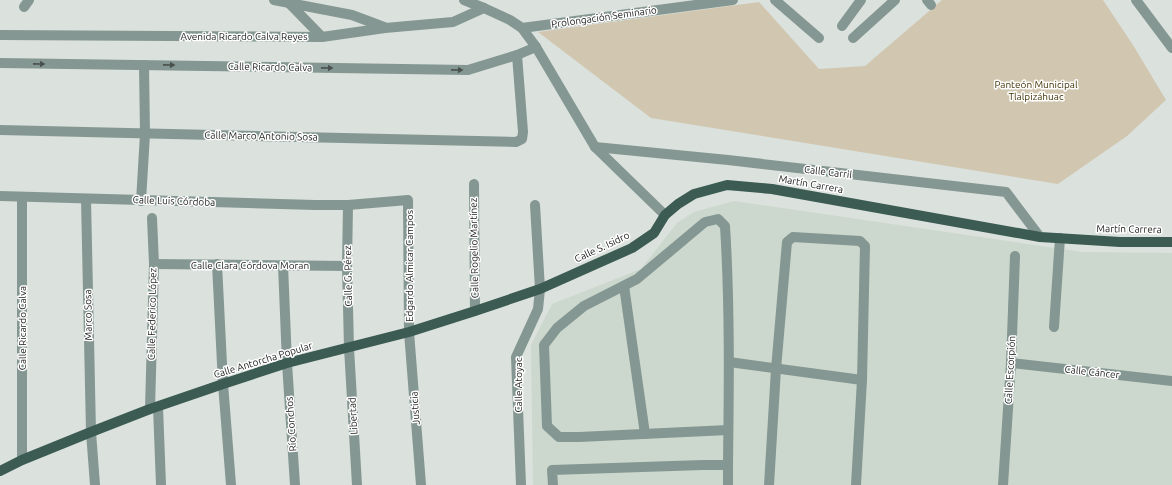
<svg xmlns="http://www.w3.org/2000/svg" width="1172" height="485" viewBox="0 0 1172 485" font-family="Ubuntu,sans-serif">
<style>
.built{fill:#ccd8cd}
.green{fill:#d1c7b0}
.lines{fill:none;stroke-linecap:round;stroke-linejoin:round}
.minor{stroke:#859792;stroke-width:10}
.major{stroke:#3b5b53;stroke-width:10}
.oneway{fill:#49514e}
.labels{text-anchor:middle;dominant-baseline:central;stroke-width:3;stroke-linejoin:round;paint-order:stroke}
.street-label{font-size:10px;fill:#212321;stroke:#fff}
.park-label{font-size:10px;fill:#403104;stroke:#fff}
</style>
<rect width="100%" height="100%" fill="#dbe1dc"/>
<polygon class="built" points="734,201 1082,252 1172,253 1172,485 533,485 531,345 552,304 641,269 677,223 694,212"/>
<polygon class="green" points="942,0 1103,0 1133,45 1166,100 1127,136 1058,184 651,118 538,32 759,2 819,69 865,66"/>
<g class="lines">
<g class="minor">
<polyline points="274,0 352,15 384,27"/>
<polyline points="464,0 484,8 510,20 522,28 536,47 595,147 665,215"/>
<polyline points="775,0 819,38"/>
<polyline points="927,0 931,5"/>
<polyline points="1136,0 1172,48"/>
<polyline points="288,2 322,37"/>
<polyline points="24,7 29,0"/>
<polyline points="842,26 861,0"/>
<polyline points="522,28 733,0"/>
<polyline points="0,35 322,37 385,28 453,22 484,8"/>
<polyline points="853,38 895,0"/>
<polyline points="0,63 468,70 517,55 536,47"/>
<polyline points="0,130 516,142 522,139 523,132 517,55"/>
<polyline points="595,147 728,160 1006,192 1040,237"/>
<polyline points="474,184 475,311"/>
<polyline points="0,196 315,205 348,205 408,200 409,332 421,485"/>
<polyline points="86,199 91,432 95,485"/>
<polyline points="141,201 145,134 144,65"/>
<polyline points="348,205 347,266 349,348 357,485"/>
<polyline points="154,264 347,266"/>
<polyline points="217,264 223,384 231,485"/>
<polyline points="283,265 287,363 295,485"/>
<polyline points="624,286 645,434"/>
<polyline points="1054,327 1060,238"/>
<polyline points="729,362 862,380"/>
<polyline points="1011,363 1172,381"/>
<polyline points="158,407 161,485"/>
<polyline points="150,409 154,264 152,218"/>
<polyline points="22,460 22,197"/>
<path d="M 728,465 C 729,385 730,306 725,226 L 718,219 L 705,222 L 637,279 L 584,306 L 557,328 L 544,345 L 547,426 L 559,437 L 579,437 L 728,430"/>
<polyline points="521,485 516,357 538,309 540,289 535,205"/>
<polyline points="553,485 552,470 703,465 728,465 728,485"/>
<polyline points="769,485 776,369 787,242 793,237 860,241 865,246 862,380 856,485"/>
<polyline points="1003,485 1011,363 1015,256"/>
</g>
<polyline class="major" points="0,471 22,460 91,432 150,409 223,384 287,363 409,332 475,311 540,289 632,248 654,233 665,215 678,204 694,194 727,185 772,189 1040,237 1120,242 1172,242"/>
</g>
<defs><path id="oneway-solid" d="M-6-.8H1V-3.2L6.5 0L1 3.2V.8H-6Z"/></defs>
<g class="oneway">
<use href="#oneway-solid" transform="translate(39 64) rotate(1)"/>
<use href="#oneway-solid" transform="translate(169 65) rotate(1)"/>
<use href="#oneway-solid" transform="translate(327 68) rotate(1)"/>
<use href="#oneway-solid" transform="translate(457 70) rotate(1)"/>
</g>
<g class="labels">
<g class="street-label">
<text transform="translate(604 17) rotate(-8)">Prolongación Seminario</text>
<text x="244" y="36">Avenida Ricardo Calva Reyes</text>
<text transform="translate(270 67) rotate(1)">Calle Ricardo Calva</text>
<text transform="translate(261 136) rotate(1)">Calle Marco Antonio Sosa</text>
<text transform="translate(828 172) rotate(7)">Calle Carril</text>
<text transform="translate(811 184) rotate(10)">Martín Carrera</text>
<text transform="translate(174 201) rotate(2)">Calle Luis Córdoba</text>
<text transform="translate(1129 229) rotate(1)">Martín Carrera</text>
<text transform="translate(602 247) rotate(-25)">Calle S. Isidro</text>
<text transform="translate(474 248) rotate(-91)">Calle Rogelio Martínez</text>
<text x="250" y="265">Calle Clara Córdova Moran</text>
<text transform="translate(409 266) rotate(-90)">Edgardo Almicar Campos</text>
<text transform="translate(348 276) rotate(-91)">Calle G. Pérez</text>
<text transform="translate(152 314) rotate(-89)">Calle Federico López</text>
<text transform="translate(88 315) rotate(-91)">Marco Sosa</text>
<text transform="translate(22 328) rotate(-90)">Calle Ricardo Calva</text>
<text transform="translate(263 360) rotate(-17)">Calle Antorcha Popular</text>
<text transform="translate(1010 370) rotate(-87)">Calle Escorpión</text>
<text transform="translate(1092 372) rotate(6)">Calle Cáncer</text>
<text transform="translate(518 385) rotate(-90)">Calle Atoyac</text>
<text transform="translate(415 408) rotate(-94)">Justicia</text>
<text transform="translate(353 416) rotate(-93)">Libertad</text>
<text transform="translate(291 424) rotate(-94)">Río Conchos</text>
</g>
<g class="park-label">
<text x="1036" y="84">Panteón Municipal<tspan x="1036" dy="12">Tlalpizáhuac</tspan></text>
</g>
</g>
</svg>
